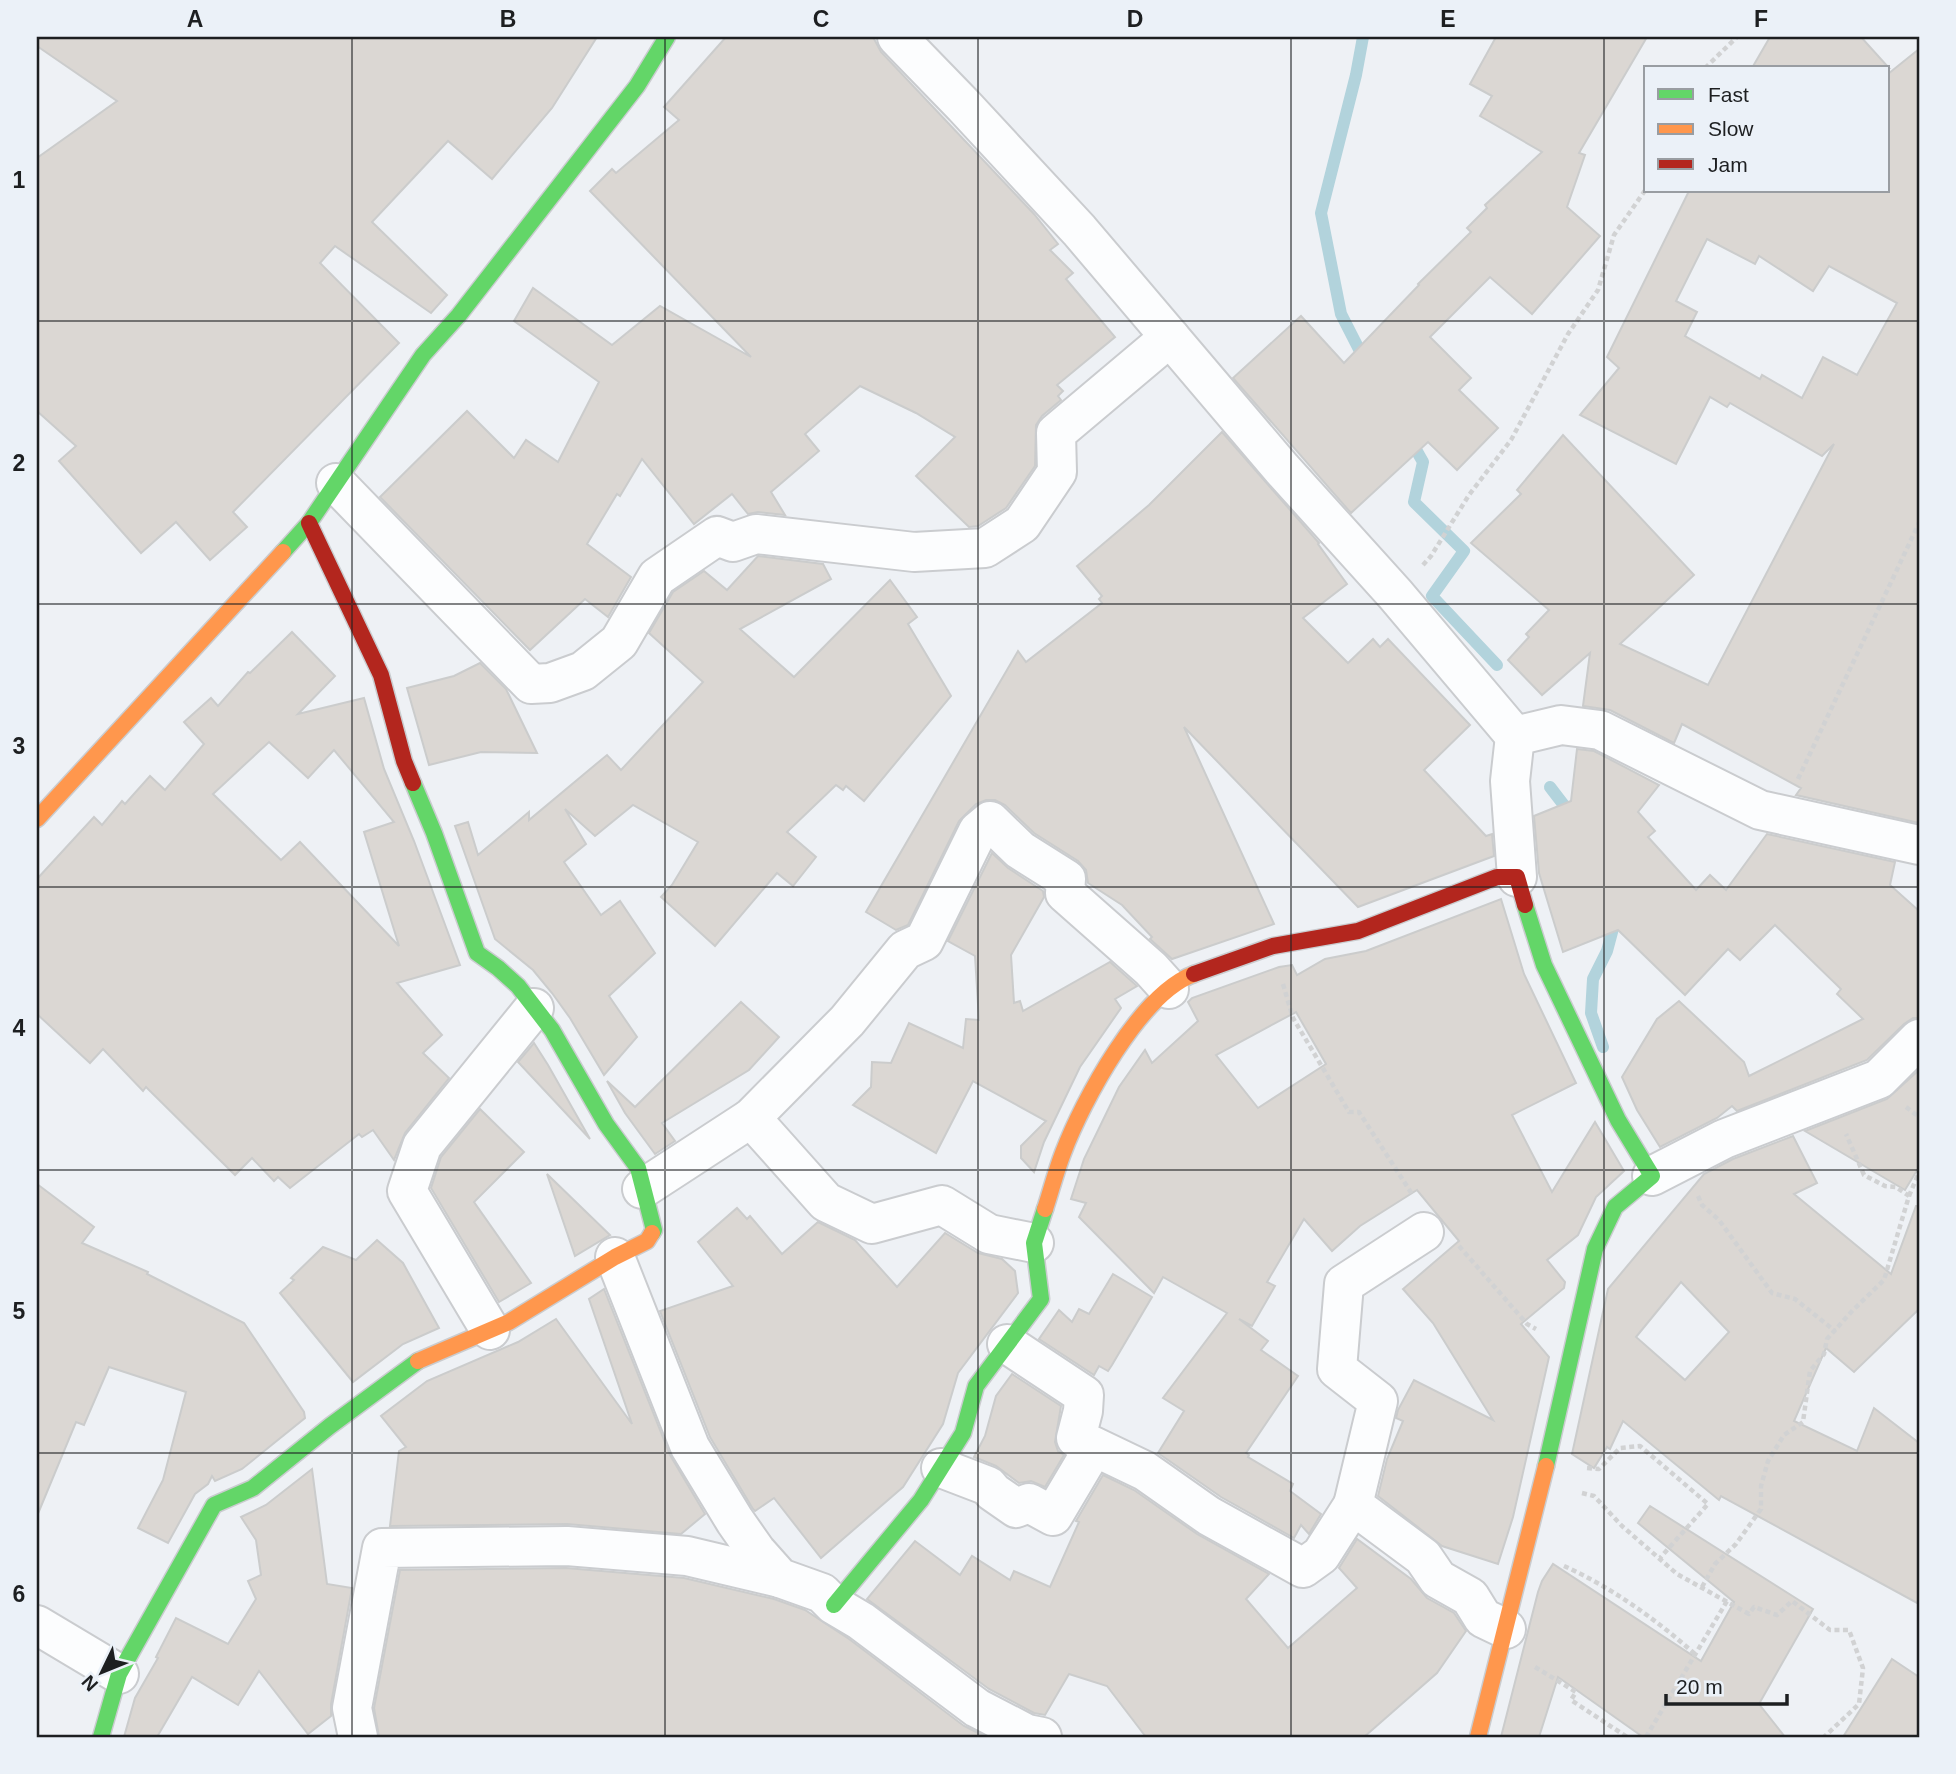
<svg xmlns="http://www.w3.org/2000/svg" width="1956" height="1774" font-family="Helvetica,sans-serif">
  <style>
    .lines { fill: none; stroke-linecap: round; stroke-linejoin: round }
    .stream { stroke: #b2d3dc; stroke-width: 12 }
    .building { fill: #dbd7d3; stroke: #cbcccc; stroke-width: 2; fill-rule: evenodd }
    .street-casing { stroke: #cacccf; stroke-width: 42 }
    .fast-casing { stroke: #cacccf; stroke-width: 19 }
    .slow-casing { stroke: #cacccf; stroke-width: 19 }
    .jam-casing { stroke: #cacccf; stroke-width: 19 }
    .path { stroke: #d1d2d3; stroke-width: 4.5; stroke-dasharray: 5 3.5; stroke-linecap: butt }
    .street { stroke: #fcfdfe; stroke-width: 38 }
    .fast { stroke: #63d668; stroke-width: 16 }
    .slow { stroke: #ff974d; stroke-width: 16 }
    .jam { stroke: #b3261e; stroke-width: 16 }
    .grid { fill: none; stroke: #1d1f21; stroke-width: 2; stroke-opacity: 0.55 }
    .neatline { fill: none; stroke: #1d1f21; stroke-width: 2.5 }
    .grid-label { font-size: 23px; text-anchor: middle; font-weight: bold; fill: #1d1f21 }
  </style>
  <rect width="100%" height="100%" fill="#eef1f5"/>
  <g class="lines">
    <g class="stream">
      <polyline points="1363,37 1356,75 1321,213 1341,314 1366,363"/>
      <polyline points="1410,439 1423,462 1414,502 1464,551 1432,596 1497,665"/>
      <polyline points="1550,787 1573,817"/>
      <polyline points="1603,1047 1591,1013 1593,979 1607,951 1615,921 1614,918"/>
    </g>
  </g>
  <g class="building">
    <polygon points="37,37 597,37 552,108 492,179 448,141 372,222 447,295 431,313 335,246 320,263 399,343 233,512 247,527 210,560 176,522 141,553 59,461 76,446 37,411 37,158 117,101 37,46"/>
    <polygon points="726,37 873,37 881,52 1034,214 1058,244 1050,250 1073,273 1066,279 1115,337 1057,385 1063,391 1058,396 1061,400 1042,416 1036,425 1035,466 1006,508 978,526 969,527 916,476 955,437 916,413 860,386 805,434 819,451 771,492 785,515 758,512 748,514 732,494 694,524 642,459 620,496 617,494 587,544 631,577 608,617 585,599 530,650 380,497 467,411 514,458 526,440 558,462 599,382 514,321 533,288 612,345 660,306 751,357 590,191 612,169 616,173 679,120 664,107"/>
    <polygon points="1496,37 1647,37 1579,153 1585,155 1567,207 1600,236 1532,314 1490,277 1430,337 1471,378 1459,390 1498,428 1457,470 1428,442 1351,513 1233,378 1301,316 1344,363 1419,285 1418,284 1471,232 1467,228 1487,208 1485,205 1542,152 1480,116 1492,96 1470,84"/>
    <polygon points="1770,37 1861,37 1889,68 1752,68"/>
    <path d="M1919,49V823L1796,795L1801,788L1682,724L1674,743L1610,710L1583,706L1590,653L1542,695L1508,660L1529,637L1526,634L1549,610L1471,543L1521,494L1517,490L1563,435L1694,575L1620,644L1708,685L1834,444L1822,456L1730,403L1727,407L1710,397L1676,464L1580,415L1619,368L1607,357L1689,191H1888V74ZM1707,239L1755,264L1759,256L1813,291L1829,266L1897,303L1857,375L1823,357L1802,398L1762,375L1760,379L1685,336L1697,312L1676,301Z"/>
    <polygon points="1222,432 1319,543 1318,544 1347,584 1303,618 1348,663 1373,639 1380,647 1388,639 1470,725 1424,770 1486,836 1492,834 1494,856 1358,907 1184,727 1274,924 1172,959 1150,939 1152,937 1122,905 1088,883 1086,870 1078,861 1034,833 1005,805 995,800 986,800 976,804 959,821 908,925 896,930 866,912 1018,651 1026,662 1102,603 1099,599 1102,596 1077,566 1149,505"/>
    <polygon points="758,556 823,564 831,579 740,629 794,677 890,580 917,617 908,624 951,696 864,801 846,786 843,790 836,785 787,832 816,857 793,886 777,873 715,946 661,897 672,885 698,842 633,805 595,836 565,809 586,844 564,862 601,915 620,901 655,953 609,996 637,1037 604,1075 570,1018 552,993 533,970 495,939 455,826 468,822 478,855 529,812 529,820 607,755 621,770 703,682 649,633 673,592 704,571 727,590"/>
    <path d="M292,632L335,676L298,714L364,698L384,769L414,841L460,965L397,983L442,1035L423,1053L449,1078L405,1133L394,1160L373,1130L362,1137L359,1134L290,1188L278,1177L274,1181L252,1158L235,1175L146,1087L143,1091L103,1049L90,1063L37,1014V879L94,817L102,825L122,801L125,804L150,776L165,790L204,744L184,722L211,698L218,706L248,672L250,673ZM269,742L308,778L334,750L394,822L364,832L399,946L300,842L281,860L213,794Z"/>
    <polygon points="480,663 506,689 537,753 481,752 429,765 407,688 454,676"/>
    <polygon points="1577,749 1594,751 1659,785 1638,812 1655,831 1648,837 1696,890 1710,875 1726,890 1767,834 1895,862 1890,885 1919,911 1919,1018 1913,1018 1904,1024 1867,1060 1737,1111 1732,1106 1717,1118 1660,1147 1637,1110 1622,1077 1657,1019 1679,1001 1744,1062 1749,1076 1863,1019 1837,994 1841,989 1775,925 1740,960 1728,949 1685,995 1618,930 1563,952 1539,873 1534,816 1571,801"/>
    <polygon points="992,853 1008,868 1043,891 1044,897 1011,955 1014,1003 1020,1001 1023,1011 1110,962 1137,986 1115,999 1121,1008 1080,1067 1044,1142 1034,1172 1021,1158 1021,1146 1046,1121 973,1081 936,1153 853,1105 871,1087 872,1062 891,1063 909,1023 963,1048 966,1019 979,1020 975,956 948,941"/>
    <path d="M1501,899L1524,974L1576,1083L1512,1115L1552,1192L1595,1122L1624,1171L1596,1197L1578,1235L1547,1260L1565,1282L1564,1288L1521,1324L1549,1357L1513,1517L1498,1564L1442,1546L1378,1496L1387,1459L1403,1421L1396,1418L1398,1410L1414,1380L1493,1420L1433,1323L1403,1289L1459,1241L1417,1190L1360,1226L1332,1251L1304,1219L1267,1282L1275,1286L1252,1326L1239,1319L1268,1341L1261,1350L1298,1376L1246,1453L1249,1455L1248,1457L1293,1484L1290,1491L1321,1514L1309,1534L1301,1525L1294,1538L1221,1497L1158,1453L1184,1411L1163,1398L1227,1313L1163,1277L1154,1293L1079,1217L1086,1203L1071,1199L1084,1159L1119,1087L1145,1050L1152,1063L1198,1021L1188,1002L1192,998L1279,967L1292,965L1297,975L1325,959L1366,951ZM1296,1012L1326,1064L1258,1108L1216,1055Z"/>
    <polygon points="741,1002 779,1037 749,1070 662,1123 675,1141 655,1154 625,1113 607,1081 635,1107"/>
    <polygon points="534,1043 548,1065 590,1139 518,1062"/>
    <polygon points="1919,1070 1919,1167 1905,1190 1805,1131 1887,1099"/>
    <polygon points="480,1109 524,1152 474,1202 531,1283 499,1302 431,1188 441,1157"/>
    <path d="M1793,1136L1817,1183L1794,1194L1891,1274L1916,1206H1919V1309L1854,1372L1826,1348L1794,1421L1857,1451L1874,1408L1919,1443V1604L1721,1496L1719,1500L1623,1421L1610,1449L1607,1447L1594,1468L1572,1454L1608,1289L1704,1174L1733,1159ZM1681,1282L1729,1332L1685,1380L1636,1337Z"/>
    <polygon points="547,1174 610,1235 575,1256"/>
    <polygon points="37,1184 94,1227 82,1243 148,1272 147,1274 244,1323 304,1412 305,1418 242,1469 215,1481 212,1476 208,1484 195,1494 168,1543 138,1528 163,1480 186,1392 109,1367 84,1425 76,1422 37,1516"/>
    <polygon points="737,1208 747,1219 750,1216 782,1254 818,1222 855,1240 897,1287 945,1233 978,1253 1002,1259 1015,1271 1018,1293 958,1373 943,1424 903,1487 821,1558 774,1498 755,1511 753,1509 710,1437 660,1311 733,1286 698,1242"/>
    <polygon points="377,1240 403,1263 439,1328 403,1344 353,1382 280,1293 294,1280 291,1278 323,1247 356,1260"/>
    <polygon points="1113,1274 1152,1297 1112,1365 1108,1371 1099,1366 1094,1375 1039,1339 1059,1310 1072,1322 1079,1309 1089,1314"/>
    <polygon points="604,1289 670,1455 705,1514 681,1534 567,1524 390,1526 399,1451 406,1447 381,1416 427,1381 518,1342 556,1319 632,1424 589,1299"/>
    <polygon points="1012,1374 1061,1406 1055,1442 1058,1451 1064,1455 1045,1487 1031,1481 1019,1483 996,1466 974,1457 985,1436 996,1396"/>
    <polygon points="312,1469 327,1584 352,1588 331,1704 331,1716 308,1734 259,1671 238,1705 192,1677 157,1737 124,1737 135,1698 158,1658 156,1657 176,1618 228,1644 256,1599 248,1581 261,1575 256,1540 241,1517 266,1505"/>
    <polygon points="1103,1475 1134,1490 1197,1534 1269,1574 1246,1599 1288,1648 1357,1588 1339,1568 1357,1539 1411,1579 1427,1598 1454,1613 1466,1631 1437,1673 1364,1737 1146,1737 1107,1686 1069,1674 1045,1715 1034,1713 989,1689 867,1599 915,1541 960,1575 972,1556 1010,1580 1014,1571 1050,1587 1079,1522 1076,1521"/>
    <polygon points="1650,1506 1813,1609 1759,1704 1785,1737 1643,1737 1558,1677 1539,1737 1501,1737 1538,1592 1542,1581 1553,1564 1701,1661 1734,1602 1638,1523"/>
    <polygon points="566,1568 684,1578 774,1599 805,1610 849,1639 964,1726 986,1737 379,1737 374,1708 400,1570"/>
    <polygon points="1892,1659 1919,1677 1919,1737 1843,1737"/>
  </g>
  <g class="lines">
    <defs>
      <g id="street">
        <polyline points="897,37 964,106 1079,230 1282,469 1395,594 1515,736"/>
        <polyline points="336,483 531,684 550,683 583,671 619,642 657,577 717,536 733,542 756,534 914,552 985,548 1022,524 1057,472 1056,433 1170,337"/>
        <polyline points="1517,877 1510,781 1515,736 1561,725 1600,730 1760,810 1919,845"/>
        <polyline points="751,1118 826,1202 872,1224 942,1205 989,1234 1034,1243"/>
        <polyline points="1652,1176 1724,1139 1879,1079 1919,1039"/>
        <polyline points="642,1189 751,1118 847,1021 905,950 924,941 978,831 990,821 1020,850 1066,879 1065,893 1151,969 1169,989"/>
        <polyline points="1424,1232 1344,1284 1337,1369 1378,1401 1353,1505 1423,1557 1438,1579 1470,1597 1483,1618 1506,1629"/>
        <polyline points="615,1257 690,1447 735,1521 756,1551 780,1578 822,1593 834,1605 861,1621 977,1708 1027,1734 1042,1737"/>
        <polyline points="490,1330 407,1191 422,1146 534,1008"/>
        <polyline points="1007,1344 1084,1395 1083,1411 1076,1438 1145,1471 1209,1516 1303,1568 1321,1555 1353,1505"/>
        <polyline points="941,1468 988,1486 993,1492 1016,1508 1029,1503 1053,1516 1094,1447"/>
        <polyline points="37,1625 119,1674"/>
        <polyline points="358,1737 352,1708 382,1548 567,1546 687,1556 780,1578"/>
      </g>
      <g id="fast">
        <polyline points="283,552 309,523 423,355 459,315 637,86 667,37"/>
        <polyline points="413,783 434,833 477,953 498,968 518,986 552,1030 606,1124 638,1168 654,1230 652,1233"/>
        <polyline points="1525,905 1544,965 1618,1120 1652,1176 1615,1207 1595,1249 1546,1466"/>
        <polyline points="834,1605 921,1500 963,1433 976,1386 1041,1299 1034,1243 1045,1209"/>
        <polyline points="101,1737 119,1674 214,1505 253,1488 330,1426 418,1361"/>
      </g>
      <g id="slow">
        <polyline points="37,819 283,552"/>
        <path d="M1045,1209C1051,1191 1056,1171 1063,1153C1083,1100 1140,994 1194,974"/>
        <polyline points="418,1361 509,1322 615,1257 647,1241 652,1233"/>
        <polyline points="1478,1737 1546,1466"/>
      </g>
      <g id="jam">
        <polyline points="309,523 381,675 404,761 413,783"/>
        <polyline points="1194,974 1273,946 1358,931 1497,877 1517,877 1525,905"/>
      </g>
    </defs>
    <use href="#street" class="street-casing"/>
    <use href="#fast" class="fast-casing"/>
    <use href="#slow" class="slow-casing"/>
    <use href="#jam" class="jam-casing"/>
    <g class="path">
      <polyline points="1705,68 1737,37"/>
      <polyline points="1423,565 1431,556 1469,495 1511,440 1568,334 1598,290 1614,235 1646,189"/>
      <polyline points="1798,779 1919,523"/>
      <polyline points="1283,984 1293,1018 1349,1112 1359,1112 1412,1194"/>
      <polyline points="1906,1107 1919,1117"/>
      <polyline points="1698,1196 1702,1205 1719,1220 1772,1293 1795,1299 1835,1331"/>
      <polyline points="1909,1196 1919,1172"/>
      <polyline points="1459,1246 1527,1324 1536,1329"/>
      <polyline points="1587,1468 1599,1469 1620,1448 1640,1446 1708,1504 1660,1558"/>
      <polyline points="1582,1493 1594,1496 1622,1526 1677,1574 1749,1614 1754,1607 1777,1615 1792,1601 1830,1630 1849,1630 1863,1668 1859,1704 1824,1737"/>
      <path d="M1564,1566C1611,1587 1657,1620 1696,1655"/>
      <polyline points="1702,1587 1715,1564 1736,1544 1761,1509 1761,1486 1768,1461 1784,1435 1803,1422 1810,1371 1824,1354 1827,1339 1853,1310 1884,1280 1909,1196 1896,1187 1885,1186 1864,1175 1846,1134"/>
      <polyline points="1535,1667 1576,1692 1571,1700 1627,1737"/>
      <polyline points="1646,1737 1727,1601"/>
    </g>
    <use href="#street" class="street"/>
    <use href="#fast" class="fast"/>
    <use href="#slow" class="slow"/>
    <use href="#jam" class="jam"/>
  </g>
  <path class="grid" d="M352,37V1737M665,37V1737M978,37V1737M1291,37V1737M1604,37V1737M37,321H1919M37,604H1919M37,887H1919M37,1170H1919M37,1453H1919"/>
  <rect width="1956" height="1774" fill="none" stroke="#ebf1f8" stroke-width="77"/>
  <rect x="1644" y="66" width="245" height="126" fill="#ebf1f8" stroke="#999da2" stroke-width="2"/>
  <rect x="1658" y="89" width="35" height="10" fill="#63d668" stroke="#999da2" stroke-width="2"/>
  <text x="1708" y="102" font-size="21" fill="#1d1f21">Fast</text>
  <rect x="1658" y="124" width="35" height="10" fill="#ff974d" stroke="#999da2" stroke-width="2"/>
  <text x="1708" y="136" font-size="21" fill="#1d1f21">Slow</text>
  <rect x="1658" y="159" width="35" height="10" fill="#b3261e" stroke="#999da2" stroke-width="2"/>
  <text x="1708" y="172" font-size="21" fill="#1d1f21">Jam</text>
  <g transform="translate(102 1672) rotate(227)" stroke="#ebf1f8" stroke-width="5" paint-order="stroke">
  <path d="M0-5L12 26L0 18L-12 26Z" fill="#1d1f21"/>
  <text y="-10" font-size="19" font-weight="bold" text-anchor="middle" fill="#1d1f21">N</text>
  </g>
  <path d="M1666 1694v10h121v-10" fill="none" stroke="#1d1f21" stroke-width="3.5"/>
  <text x="1676" y="1694" font-size="21" fill="#1d1f21" stroke="#ebf1f8" stroke-width="5" paint-order="stroke">20 m</text>
  <rect x="38" y="38" width="1880" height="1698" class="neatline"/>
  <g class="grid-label">
    <text x="195" y="27">A</text>
    <text x="508" y="27">B</text>
    <text x="821" y="27">C</text>
    <text x="1135" y="27">D</text>
    <text x="1448" y="27">E</text>
    <text x="1761" y="27">F</text>
    <text x="19" y="188">1</text>
    <text x="19" y="471">2</text>
    <text x="19" y="754">3</text>
    <text x="19" y="1036">4</text>
    <text x="19" y="1319">5</text>
    <text x="19" y="1602">6</text>
  </g>
</svg>
